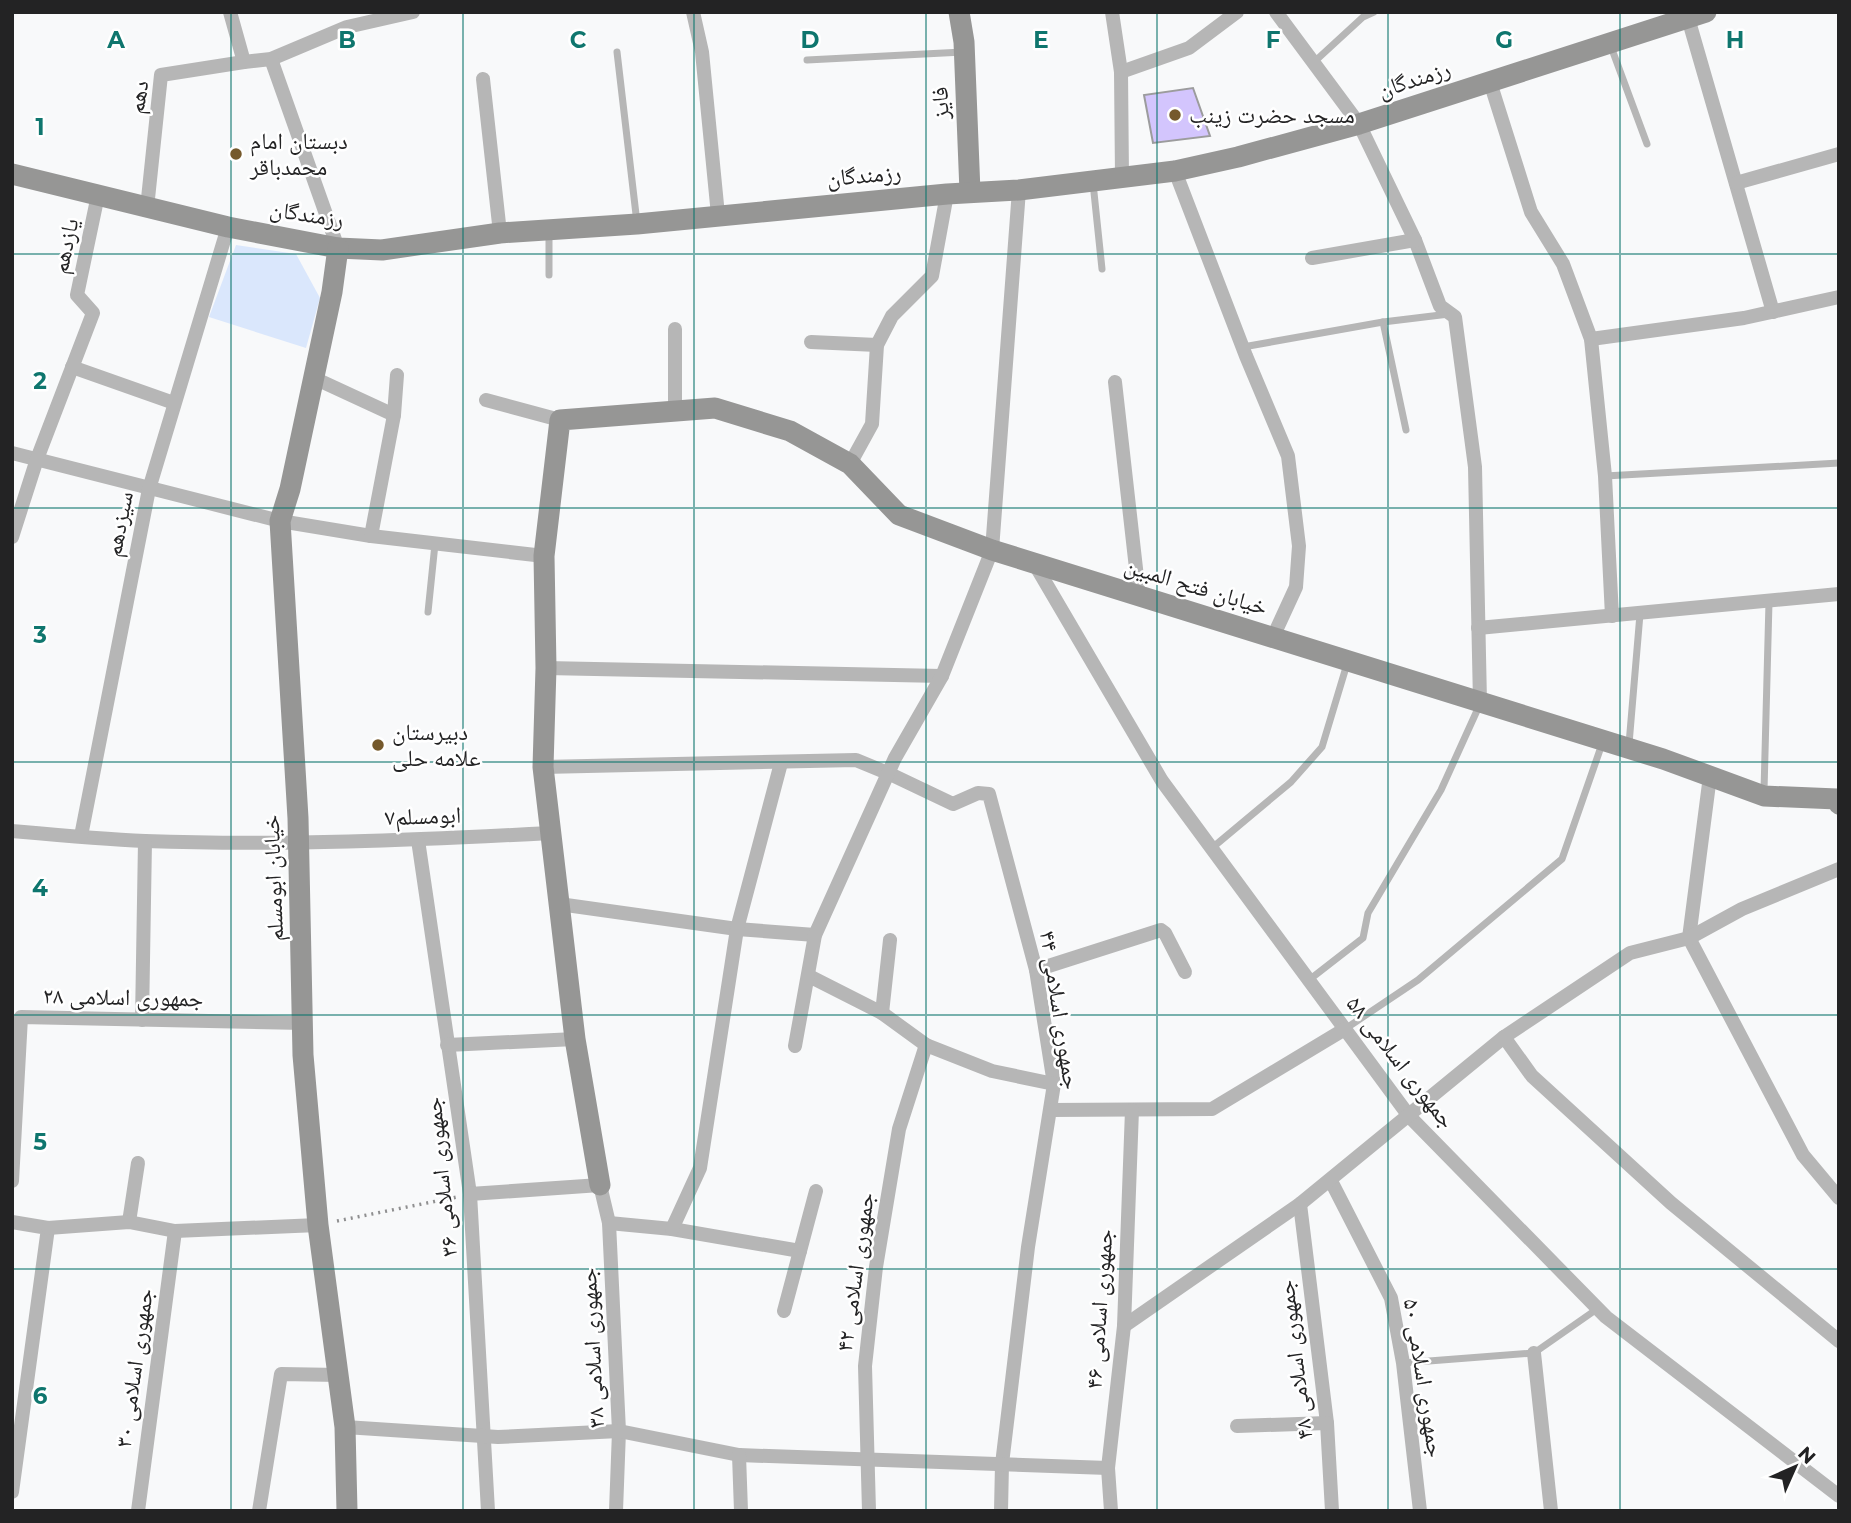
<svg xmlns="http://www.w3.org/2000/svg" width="1851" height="1523" font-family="Montserrat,'Noto Naskh Arabic',sans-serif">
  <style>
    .green { fill: #dae7fc }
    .building { fill: #d3c5fd; stroke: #9c9c9d; stroke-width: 2 }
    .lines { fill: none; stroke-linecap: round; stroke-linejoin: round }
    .path { stroke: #8f8f90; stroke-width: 3.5; stroke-dasharray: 2 5; stroke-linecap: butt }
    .lane { stroke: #b6b6b6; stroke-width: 7 }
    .street { stroke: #b6b6b6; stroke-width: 14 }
    .secondary { stroke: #969695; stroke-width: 21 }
    .grid { fill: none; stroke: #0f766e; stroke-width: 2; stroke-opacity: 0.55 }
    .poi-dot { fill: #75592c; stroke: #fff; stroke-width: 2.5 }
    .labels { text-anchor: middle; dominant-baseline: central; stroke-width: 5; stroke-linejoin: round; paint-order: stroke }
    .street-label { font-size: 23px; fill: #232324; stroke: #fff }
    .poi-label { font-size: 23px; fill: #232324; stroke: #fff; text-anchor: start }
    .grid-label { font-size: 23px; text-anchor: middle; font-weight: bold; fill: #0f766e; stroke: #fff; stroke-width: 5; stroke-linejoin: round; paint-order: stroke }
  </style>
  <rect width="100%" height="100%" fill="#f8f9fa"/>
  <polygon class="green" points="236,245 296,254 320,298 306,348 209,317"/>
  <polygon class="building" points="1193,88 1210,136 1153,143 1144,95"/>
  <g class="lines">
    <polyline class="path" points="337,1221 457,1197"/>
    <g class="lane">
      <polyline points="1610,44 1647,144"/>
      <polyline points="617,52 637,223"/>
      <polyline points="807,60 963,52"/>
      <polyline points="1313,63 1363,17 1374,12"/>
      <polyline points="1093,183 1102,269"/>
      <polyline points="549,275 549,234"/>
      <polyline points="1383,322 1406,430"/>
      <polyline points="1243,347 1383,322 1449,314"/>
      <polyline points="1605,476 1839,463"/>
      <polyline points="428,612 435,544"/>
      <polyline points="1629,744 1640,614"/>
      <polyline points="1764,791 1769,602"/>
      <polyline points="1212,848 1291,782 1322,747 1347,664"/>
      <polyline points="1309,980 1363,938 1368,913 1441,790 1480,704"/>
      <polyline points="1345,1029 1418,980 1562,859 1602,744"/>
      <polyline points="1403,1363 1534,1353 1597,1309"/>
    </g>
    <g class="street">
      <polyline points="230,12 244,62 271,59 347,27 413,12"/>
      <polyline points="693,12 702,52 718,215"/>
      <polyline points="1112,12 1121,72 1122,177"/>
      <polyline points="1276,12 1359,124 1415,240 1440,306 1455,317 1475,467 1480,702"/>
      <polyline points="1688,18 1773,312"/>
      <polyline points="271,59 338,248"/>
      <polyline points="1121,72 1189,48 1237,12"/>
      <polyline points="483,79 500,233"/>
      <polyline points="1490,82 1531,212 1563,264 1591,339 1605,476 1612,616"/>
      <polyline points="1175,171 1246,356 1288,456 1299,546 1296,587 1273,637"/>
      <polyline points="1736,183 1839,154"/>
      <polyline points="147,208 161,75 244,62"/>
      <polyline points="1312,258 1415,240"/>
      <polyline points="1591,339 1744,318 1839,297"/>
      <polyline points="811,342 877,345"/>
      <polyline points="72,367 174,403"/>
      <polyline points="314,378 394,415"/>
      <polyline points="1115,382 1139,595"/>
      <polyline points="486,400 560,420"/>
      <polyline points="675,411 675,329"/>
      <polyline points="12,453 280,521 371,536 544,556"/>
      <polyline points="850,464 872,424 877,345 892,316 932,276 947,194"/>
      <polyline points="371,536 394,415 397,375"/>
      <polyline points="12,537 37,459 93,313 77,295 98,195"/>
      <polyline points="1034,563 1162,781 1409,1116 1606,1317 1839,1496"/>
      <polyline points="1478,628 1839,594"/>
      <polyline points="546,668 942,676"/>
      <polyline points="543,767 856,760 890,774 953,804 978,793 989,794 1036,970 1054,1084 1028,1247 1002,1464 1001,1511"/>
      <polyline points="1710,776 1689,938 1803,1155 1839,1198"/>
      <path d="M12,831C57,835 101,839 145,841C281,846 416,840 551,833"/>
      <polyline points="81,836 149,489 228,227"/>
      <polyline points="418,840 470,1194 488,1511"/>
      <polyline points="559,904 737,929 815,935"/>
      <polyline points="1036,970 1161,930 1165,933 1185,972"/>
      <polyline points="809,976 882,1013 926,1045 992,1071 1054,1084"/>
      <polyline points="882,1013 890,940"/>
      <polyline points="142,1020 145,841"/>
      <polyline points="1504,1037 1532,1076 1671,1203 1839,1341"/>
      <polyline points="447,1045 575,1039"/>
      <polyline points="795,1046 815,935 895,758 942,676 992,550 1019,190"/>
      <polyline points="1051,1110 1212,1109 1345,1029"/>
      <polyline points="12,1181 21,1017 304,1023"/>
      <polyline points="1331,1181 1391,1298 1403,1363 1420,1511"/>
      <polyline points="470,1194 600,1185 609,1223 619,1431 616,1511"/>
      <polyline points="1300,1204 1327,1423 1332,1511"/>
      <polyline points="12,1222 48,1228 12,1492"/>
      <polyline points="129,1222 138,1163"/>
      <polyline points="609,1223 672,1229 800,1251"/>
      <polyline points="48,1228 129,1222 175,1231 318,1225"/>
      <polyline points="672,1229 700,1168 737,929 781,763"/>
      <polyline points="784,1311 816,1191"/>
      <polyline points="1124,1326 1300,1204 1504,1037 1630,953 1689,938 1742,909 1839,869"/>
      <polyline points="1534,1353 1551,1511"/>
      <polyline points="1237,1426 1327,1423"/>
      <polyline points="345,1427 498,1437 619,1431 739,1455 1108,1468"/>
      <polyline points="739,1455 741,1511"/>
      <polyline points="138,1511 175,1231"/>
      <polyline points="259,1511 281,1374 339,1375"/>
      <polyline points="869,1511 865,1366 876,1267 899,1129 926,1045"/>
      <polyline points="1111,1511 1108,1468 1124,1326 1132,1110"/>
    </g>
    <g class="secondary">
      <polyline points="959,12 964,42 970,192"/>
      <polyline points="12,174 228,227 338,248 382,250 500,233 637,224 947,194 1019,190 1175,171 1238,157 1359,124 1706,12"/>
      <polyline points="338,248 332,292 290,489 280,521 298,818 303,1055 318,1225 345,1427 347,1511"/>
      <polyline points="600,1185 575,1039 543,767 546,668 544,556 560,420 715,408 790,431 850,464 899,515 992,550 1663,759 1764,796 1837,799 1839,804"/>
    </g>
  </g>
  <path class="grid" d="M231,12V1511M463,12V1511M694,12V1511M926,12V1511M1157,12V1511M1388,12V1511M1620,12V1511M12,254H1839M12,508H1839M12,762H1839M12,1015H1839M12,1269H1839"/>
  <g class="poi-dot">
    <circle cx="1175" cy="115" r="7"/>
    <circle cx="236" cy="154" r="7"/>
    <circle cx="378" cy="745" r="7"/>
  </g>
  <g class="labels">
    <g class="street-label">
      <text transform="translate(1414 79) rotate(-18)">رزمندگان</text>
      <text transform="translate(138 97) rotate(-81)">دهم</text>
      <text transform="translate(940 103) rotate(-93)">فایز</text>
      <text transform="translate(864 175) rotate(-5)">رزمندگان</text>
      <text transform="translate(307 214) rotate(9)">رزمندگان</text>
      <text transform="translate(65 246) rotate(-78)">یازدهم</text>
      <text transform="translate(119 524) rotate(-79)">سیزدهم</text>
      <text transform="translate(1196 586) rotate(17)">خیابان فتح المبین</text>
      <text transform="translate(423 816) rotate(-2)">ابومسلم۷</text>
      <text transform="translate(273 878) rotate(-92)">خیابان ابومسلم</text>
      <text transform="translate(123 997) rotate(1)">جمهوری اسلامی ۲۸</text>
      <text transform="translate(1060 1010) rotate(81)">جمهوری اسلامی ۴۴</text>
      <text transform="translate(1401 1062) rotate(52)">جمهوری اسلامی ۵۸</text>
      <text transform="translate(441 1177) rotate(-96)">جمهوری اسلامی ۳۶</text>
      <text transform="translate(855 1272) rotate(-82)">جمهوری اسلامی ۴۲</text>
      <text transform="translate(1099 1309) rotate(-86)">جمهوری اسلامی ۴۶</text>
      <text transform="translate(592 1348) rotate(-93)">جمهوری اسلامی ۳۸</text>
      <text transform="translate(1295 1360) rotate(-97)">جمهوری اسلامی ۴۸</text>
      <text transform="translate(134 1368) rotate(-82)">جمهوری اسلامی ۳۰</text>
      <text transform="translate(1424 1378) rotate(81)">جمهوری اسلامی ۵۰</text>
    </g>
    <g class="poi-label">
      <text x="1189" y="115">مسجد حضرت زینب</text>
      <text x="250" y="141">دبستان امام<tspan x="250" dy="26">محمدباقر</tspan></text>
      <text x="392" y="732">دبیرستان<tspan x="392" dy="26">علامه حلی</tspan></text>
    </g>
  </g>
  <g class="grid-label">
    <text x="116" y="48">A</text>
    <text x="347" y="48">B</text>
    <text x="578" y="48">C</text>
    <text x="810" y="48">D</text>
    <text x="1041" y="48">E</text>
    <text x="1273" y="48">F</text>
    <text x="1504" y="48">G</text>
    <text x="1735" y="48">H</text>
    <text x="40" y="135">1</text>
    <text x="40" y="389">2</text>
    <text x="40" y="643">3</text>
    <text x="40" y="896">4</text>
    <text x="40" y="1150">5</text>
    <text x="40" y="1404">6</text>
  </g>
  <rect width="1851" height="1523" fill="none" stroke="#232324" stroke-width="28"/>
  <g transform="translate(1795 1467) rotate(45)" stroke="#ffffff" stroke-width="5" paint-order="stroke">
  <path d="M0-5L12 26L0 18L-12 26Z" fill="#232324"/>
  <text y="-10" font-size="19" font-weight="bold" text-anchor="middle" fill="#232324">N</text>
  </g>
</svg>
